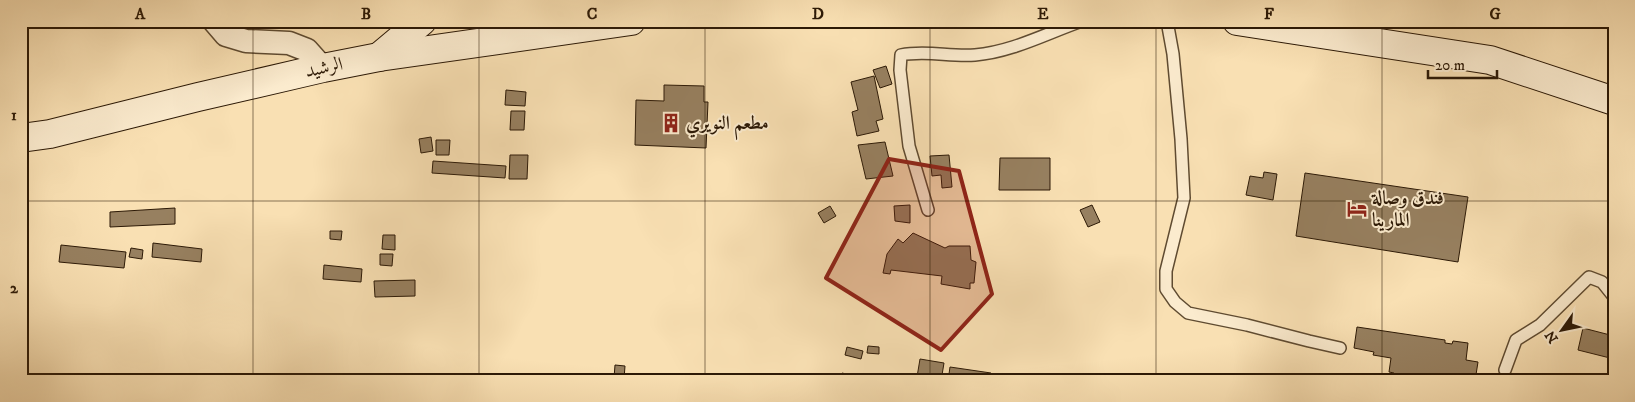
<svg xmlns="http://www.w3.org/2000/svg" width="1635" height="402" font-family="'IM FELL DW Pica',Amiri,serif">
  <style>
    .building { fill: #978060; stroke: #2c1906 }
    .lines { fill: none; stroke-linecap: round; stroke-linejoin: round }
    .lane-casing { stroke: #5f4b31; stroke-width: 14 }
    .street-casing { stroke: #5f4b31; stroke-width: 25 }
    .secondary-casing { stroke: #2c1906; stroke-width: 30 }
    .lane { stroke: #fbebce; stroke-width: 11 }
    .street { stroke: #fbebce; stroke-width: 22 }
    .secondary { stroke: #fbebce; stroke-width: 28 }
    .marked { fill: #8f2418; fill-opacity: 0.2; stroke: #8f2418; stroke-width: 4; stroke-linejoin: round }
    .grid { fill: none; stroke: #2c1906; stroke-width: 1; stroke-opacity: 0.55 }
    .labels { text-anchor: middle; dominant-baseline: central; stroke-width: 4; stroke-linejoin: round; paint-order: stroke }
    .street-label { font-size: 19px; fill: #2c1906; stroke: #fbebce }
    .poi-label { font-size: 19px; font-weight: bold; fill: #2c1906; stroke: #fbebce; text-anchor: start }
    .neatline { fill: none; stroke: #2c1906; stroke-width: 2 }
    .grid-label { font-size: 16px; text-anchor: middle; font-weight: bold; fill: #2c1906 }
  </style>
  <rect width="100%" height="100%" fill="#f9e0b3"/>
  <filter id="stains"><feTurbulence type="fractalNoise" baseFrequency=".004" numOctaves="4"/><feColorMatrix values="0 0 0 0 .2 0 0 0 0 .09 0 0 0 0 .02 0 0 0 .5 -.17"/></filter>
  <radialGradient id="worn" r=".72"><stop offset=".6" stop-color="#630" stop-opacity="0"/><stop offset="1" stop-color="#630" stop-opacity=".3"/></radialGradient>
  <g class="building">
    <polygon points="886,66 892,84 880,88 873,70"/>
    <polygon points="874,76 883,119 876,121 879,131 857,136 852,112 858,110 851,82"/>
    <polygon points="664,85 704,86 704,102 708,102 706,148 635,145 636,100 664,101"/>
    <polygon points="506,90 526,92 525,106 505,105"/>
    <polygon points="511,111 525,111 524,130 510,130"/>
    <polygon points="431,137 433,151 421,153 419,139"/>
    <polygon points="436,140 450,140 449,155 436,155"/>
    <polygon points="885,142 893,176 866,179 858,145"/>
    <polygon points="510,155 528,155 527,179 509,179"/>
    <polygon points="949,155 952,187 942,188 941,175 932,176 930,156"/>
    <polygon points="1000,158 1050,158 1050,190 999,190"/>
    <polygon points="433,161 506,166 505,178 432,173"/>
    <polygon points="1264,172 1277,174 1273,200 1246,195 1250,176 1263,178"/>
    <polygon points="1305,173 1468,197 1458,262 1296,236"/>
    <polygon points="910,205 910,223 895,221 894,206"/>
    <polygon points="1092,205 1100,222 1088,227 1080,210"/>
    <polygon points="830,206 836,216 824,223 818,213"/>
    <polygon points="175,208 175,224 110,227 110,212"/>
    <polygon points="330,231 342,231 341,240 330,239"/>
    <polygon points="913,233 945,248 949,246 970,246 971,260 976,262 974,283 970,283 970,289 941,284 942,276 891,270 890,274 883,273 887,254 898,239 903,243"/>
    <polygon points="383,235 395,235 395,250 382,249"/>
    <polygon points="153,243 202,249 201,262 152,257"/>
    <polygon points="61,245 126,252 124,268 59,262"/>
    <polygon points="131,248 143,250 142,259 129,257"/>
    <polygon points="380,254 393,254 392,266 380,265"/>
    <polygon points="324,265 362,269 361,282 323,279"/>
    <polygon points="415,280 415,296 375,297 374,281"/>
    <polygon points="1357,327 1445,340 1445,343 1452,344 1453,341 1468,343 1466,360 1478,362 1475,381 1392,381 1394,373 1389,372 1391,358 1373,355 1374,352 1354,348"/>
    <polygon points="1583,328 1614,336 1614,359 1578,350"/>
    <polygon points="868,346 879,347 879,354 867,353"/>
    <polygon points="847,347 863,351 861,359 845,355"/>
    <polygon points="920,359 944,363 941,381 917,377"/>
    <polygon points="615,365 625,366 624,379 614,378"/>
    <polygon points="950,367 991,373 990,381 948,381"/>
    <polygon points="842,373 876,381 840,381"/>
  </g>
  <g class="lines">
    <defs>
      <g id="lane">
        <polyline points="1167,21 1173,54 1181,139 1184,198 1166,271 1166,289 1175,302 1188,313 1247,325 1309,341 1340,348"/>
        <path d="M928,210L909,146L900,70L901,55C926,50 950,57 975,55C1012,52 1047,33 1082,21"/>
        <polyline points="1505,370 1516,340 1540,325 1589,277 1602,282 1614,297"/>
      </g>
      <polyline id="street" points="214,21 226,35 246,41 289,43 307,50 323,68"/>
      <g id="secondary">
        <polyline points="1237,21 1490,60 1614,101"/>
        <polyline points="379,57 422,21"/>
        <polyline points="21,138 50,134 198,97 323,68 379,57 631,21"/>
      </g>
    </defs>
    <use href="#lane" class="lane-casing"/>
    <use href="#street" class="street-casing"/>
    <use href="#secondary" class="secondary-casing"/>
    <use href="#lane" class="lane"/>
    <use href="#street" class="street"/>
    <use href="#secondary" class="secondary"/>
  </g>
  <path class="marked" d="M889,159L959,171L992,294L941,350L826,278Z"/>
  <path class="grid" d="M253,21V381M479,21V381M705,21V381M930,21V381M1156,21V381M1382,21V381M21,201H1614"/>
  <defs>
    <symbol id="building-bare" viewBox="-9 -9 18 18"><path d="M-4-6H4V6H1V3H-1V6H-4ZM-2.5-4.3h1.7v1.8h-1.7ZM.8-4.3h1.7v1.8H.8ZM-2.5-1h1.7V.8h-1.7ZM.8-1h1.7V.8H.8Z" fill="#8f2418" stroke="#fbebce" stroke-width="2.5" paint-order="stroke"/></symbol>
    <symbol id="hotel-bare" viewBox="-9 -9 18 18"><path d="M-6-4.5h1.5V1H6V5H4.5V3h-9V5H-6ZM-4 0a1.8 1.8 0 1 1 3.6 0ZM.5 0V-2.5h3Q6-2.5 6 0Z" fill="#8f2418" stroke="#fbebce" stroke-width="2.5" paint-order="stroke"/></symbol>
  </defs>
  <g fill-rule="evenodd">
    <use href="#building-bare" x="657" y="109" width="28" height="28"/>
    <use href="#hotel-bare" x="1343" y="195" width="28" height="28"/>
  </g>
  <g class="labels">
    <g class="street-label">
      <text transform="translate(324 68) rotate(-12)">الرشيد</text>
    </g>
    <g class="poi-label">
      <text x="686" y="123">مطعم النويري</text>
      <text x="1372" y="198">فندق وصالة<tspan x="1372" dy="22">المارينا</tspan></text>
    </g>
  </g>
  <rect width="1635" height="402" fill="none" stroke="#f9e0b3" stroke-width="55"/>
  <g transform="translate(1562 330) rotate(237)" stroke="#fbebce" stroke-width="4" paint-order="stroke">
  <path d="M0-4L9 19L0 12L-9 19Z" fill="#2c1906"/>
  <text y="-8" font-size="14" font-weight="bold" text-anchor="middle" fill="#2c1906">N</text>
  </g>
  <path d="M1428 70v8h69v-8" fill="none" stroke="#2c1906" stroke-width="2.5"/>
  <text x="1435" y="70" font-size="15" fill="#2c1906" stroke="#fbebce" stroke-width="4" paint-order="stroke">20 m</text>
  <rect x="28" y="28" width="1580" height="346" class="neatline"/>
  <g class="grid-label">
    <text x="140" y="19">A</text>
    <text x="366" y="19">B</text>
    <text x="592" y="19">C</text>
    <text x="818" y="19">D</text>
    <text x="1043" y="19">E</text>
    <text x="1269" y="19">F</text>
    <text x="1495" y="19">G</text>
    <text x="14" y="120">1</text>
    <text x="14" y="293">2</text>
  </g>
  <rect width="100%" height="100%" filter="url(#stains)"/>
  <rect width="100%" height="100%" fill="url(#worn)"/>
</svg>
